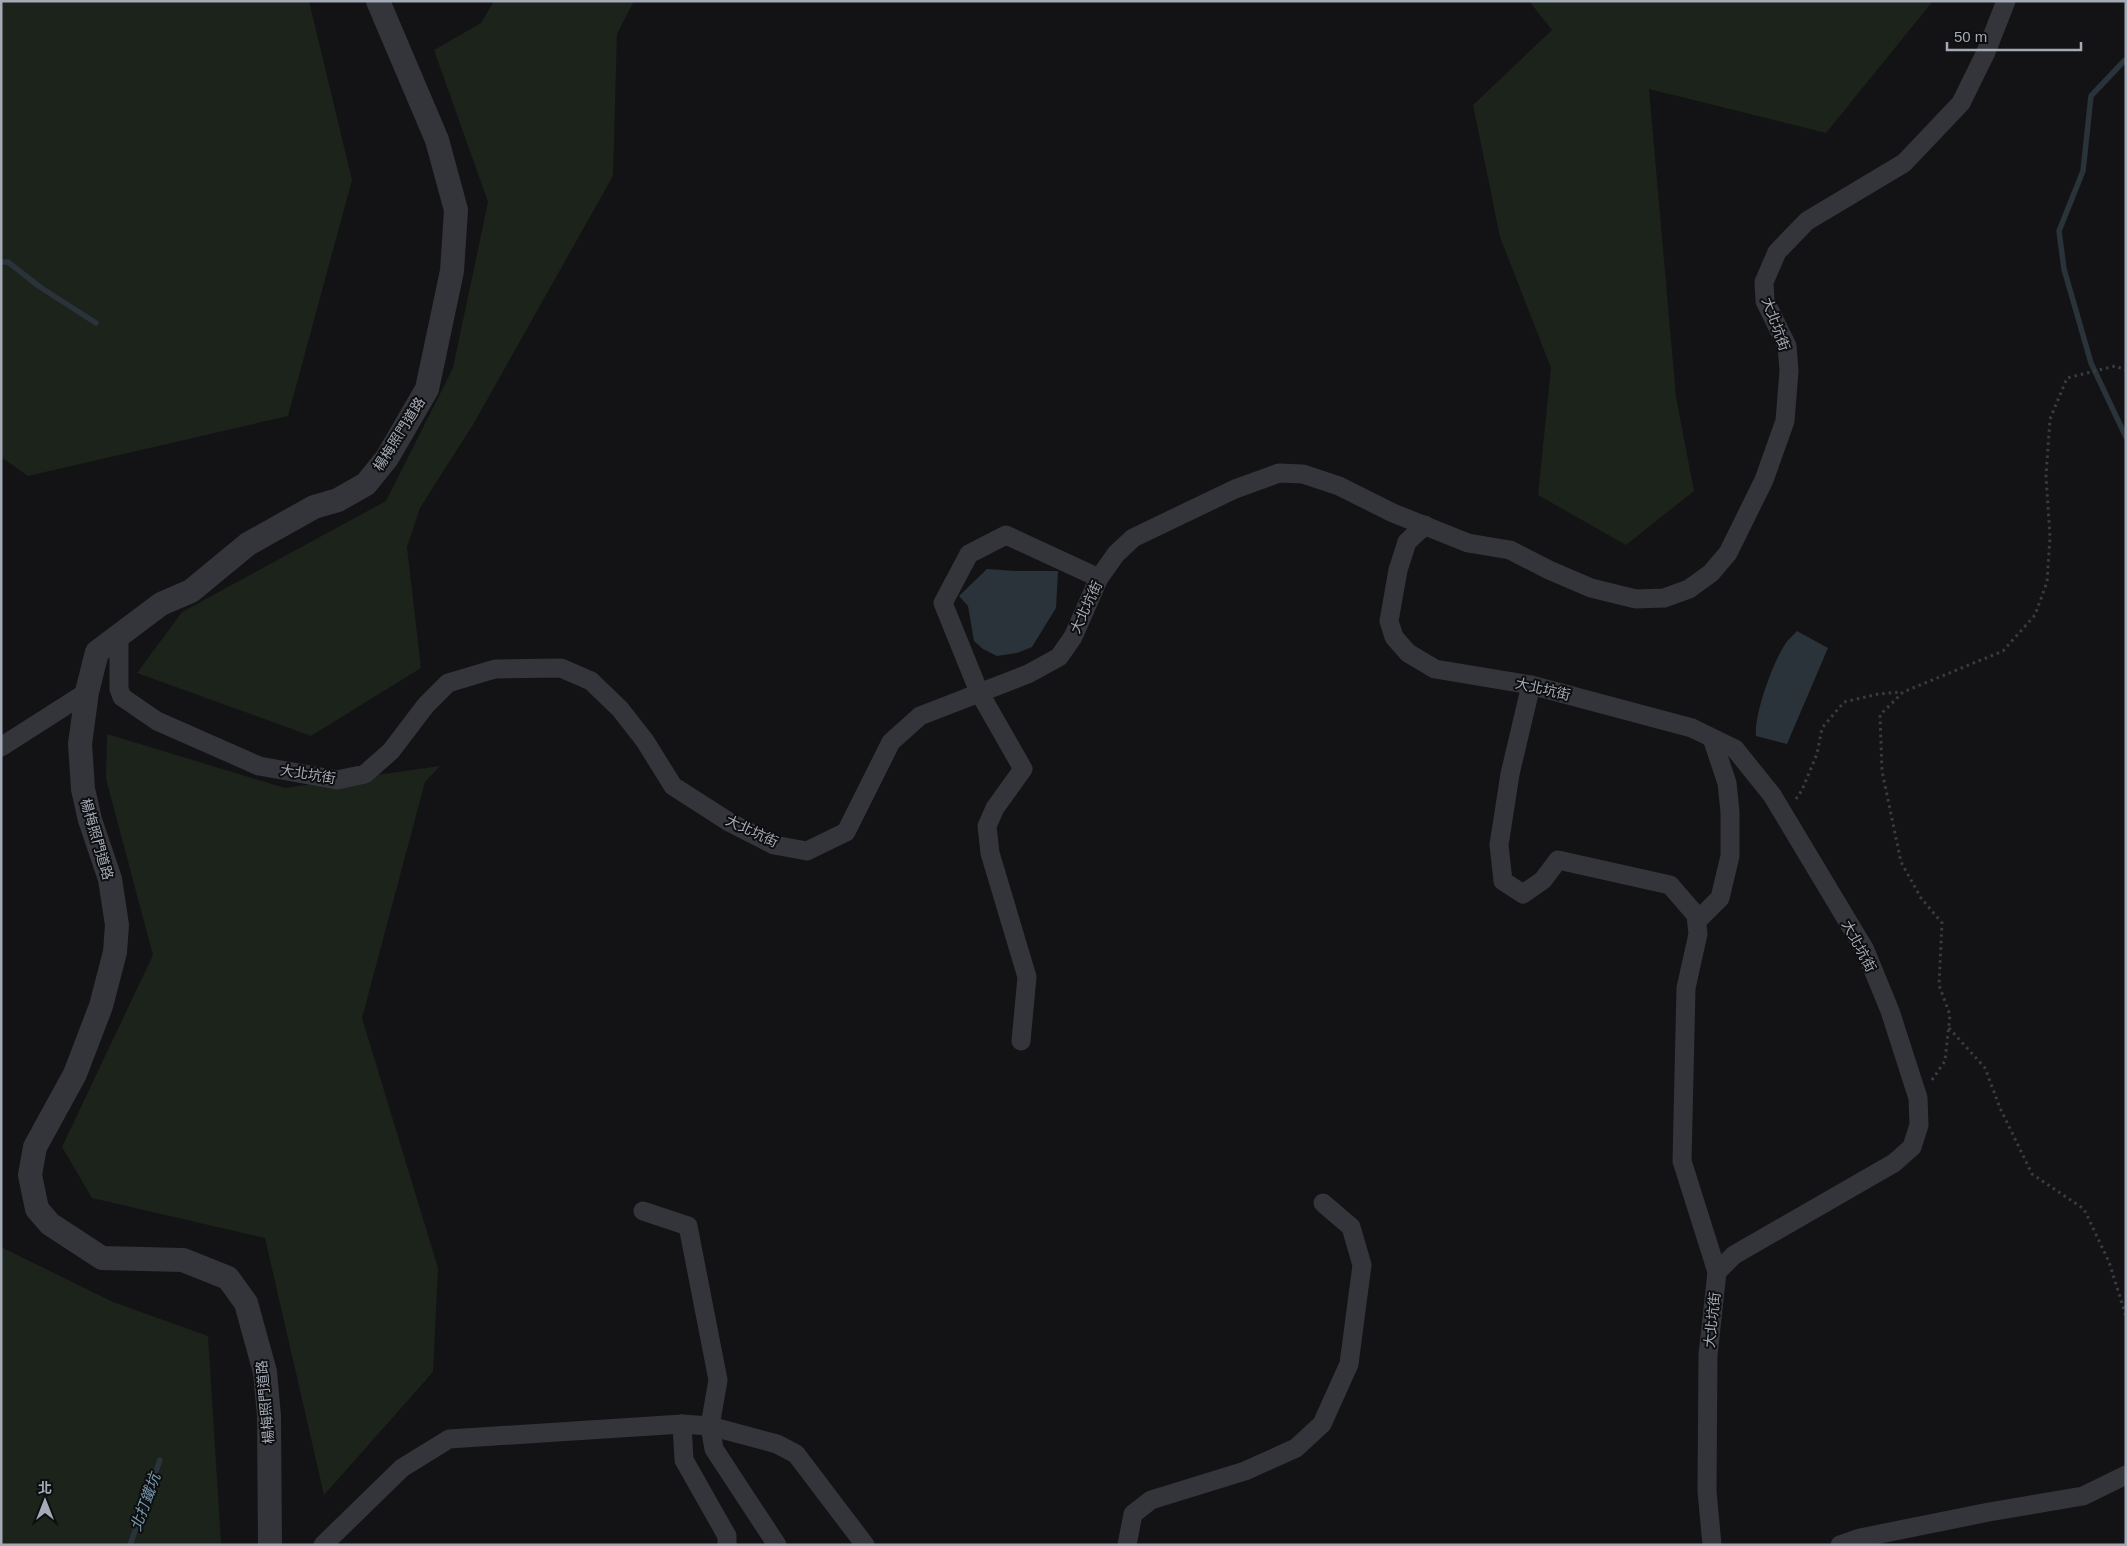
<svg xmlns="http://www.w3.org/2000/svg" width="2127" height="1546" font-family="Arial,'Noto Sans TC',sans-serif">
  <style>
    .green { fill: #1b231b }
    .water { fill: #293339 }
    .lines { fill: none; stroke-linecap: round; stroke-linejoin: round }
    .stream { stroke: #293339; stroke-width: 5.5 }
    .path { stroke: #3a3c41; stroke-width: 3; stroke-dasharray: 2.5 4; stroke-linecap: butt }
    .minor { stroke: #34353a; stroke-width: 19 }
    .tertiary { stroke: #34353a; stroke-width: 24 }
    .labels { text-anchor: middle; dominant-baseline: central; stroke-width: 4; stroke-linejoin: round; paint-order: stroke }
    .street-label { font-size: 14px; fill: #a4abb6; stroke: #0e0e10 }
    .water-label { font-size: 15px; font-style: italic; fill: #799cb3; stroke: #0e0e10 }
  </style>
  <rect width="100%" height="100%" fill="#131315"/>
  <g class="green">
    <polygon points="1,1 309,1 352,180 288,416 28,476 1,457"/>
    <polygon points="494,1 634,1 617,34 613,176 474,423 420,508 407,547 421,668 311,736 137,673 182,612 386,501 453,368 488,202 434,50 481,23"/>
    <polygon points="1529,1 1933,1 1826,133 1649,89 1676,397 1694,491 1626,545 1538,495 1551,368 1500,237 1473,105 1552,30"/>
    <polygon points="107,734 285,788 440,766 425,782 362,1018 438,1268 433,1372 324,1495 265,1238 92,1198 62,1147 153,955 106,779"/>
    <polygon points="1,1247 113,1302 208,1336 221,1543 219,1545 1,1545"/>
  </g>
  <g class="water">
    <polygon points="987,569 1015,571 1058,571 1056,608 1032,647 1017,653 997,656 983,649 974,641 968,606 959,596"/>
    <path d="M1797,631L1828,648L1787,744L1756,736C1754,715 1772,665 1784,646C1787,640 1793,636 1797,631Z"/>
  </g>
  <g class="lines">
    <g class="stream">
      <polyline points="2124,61 2091,96 2083,171 2059,231 2064,269 2091,363 2126,437"/>
      <polyline points="1,262 8,262 40,287 96,323"/>
      <polyline points="130,1545 160,1460"/>
    </g>
    <g class="path">
      <polyline points="1796,799 1802,790 1817,754 1822,728 1844,702 1878,694 1901,692"/>
      <polyline points="1949,1028 1985,1068 2000,1108 2032,1174 2084,1209 2109,1262 2126,1316"/>
      <polyline points="1932,1080 1945,1061 1950,1015 1939,985 1942,923 1921,898 1901,862 1882,771 1880,715 1903,692 2003,651 2035,615 2047,582 2050,537 2046,476 2050,419 2067,378 2115,366 2126,370"/>
    </g>
    <g class="minor">
      <polyline points="1425,525 1407,542 1398,570 1389,621 1394,637 1408,653 1435,669 1531,685 1692,728 1735,749 1772,795 1865,950 1890,1011 1918,1098 1919,1125 1912,1147 1894,1163 1734,1255 1717,1272 1708,1355 1707,1491 1712,1545"/>
      <polyline points="119,635 119,689 122,697 157,721 259,766 337,780 365,774 391,751 426,705 448,683 495,669 561,668 591,681 620,709 645,741 673,786 729,822 774,845 807,851 846,832 891,742 920,716 1028,674 1059,657 1073,637 1099,578 1116,554 1133,538 1235,489 1279,473 1303,474 1339,486 1393,513 1468,543 1510,550 1549,570 1591,588 1636,599 1664,598 1689,589 1711,573 1728,553 1764,480 1785,421 1789,371 1787,346 1765,301 1764,282 1777,252 1807,221 1904,163 1961,103 1986,52 2006,1"/>
      <polyline points="1531,685 1510,774 1499,845 1503,881 1523,894 1543,880 1558,860 1670,885 1696,915 1698,934 1686,988 1682,1161 1717,1272"/>
      <polyline points="1,747 87,692"/>
      <polyline points="1697,921 1720,898 1730,856 1730,812 1727,783 1712,738"/>
      <polyline points="1021,1041 1027,977 990,853 987,826 995,808 1023,769 979,692 943,603 969,554 1006,535 1099,578"/>
      <polyline points="682,1424 684,1460 727,1536 727,1545"/>
      <polyline points="323,1545 402,1468 449,1439 682,1424 710,1426 718,1380 688,1226 643,1211"/>
      <polyline points="777,1545 714,1449 710,1426 777,1444 796,1454 865,1545"/>
      <polyline points="1127,1545 1133,1514 1151,1500 1245,1471 1296,1448 1322,1424 1349,1364 1362,1265 1351,1227 1323,1203"/>
      <polyline points="1840,1545 1860,1538 1989,1512 2083,1496 2126,1475"/>
    </g>
    <polyline class="tertiary" points="270,1545 269,1416 265,1372 246,1303 228,1278 183,1260 102,1258 50,1224 37,1209 30,1175 35,1147 75,1074 101,1006 115,952 117,925 110,879 90,820 83,789 80,744 87,692 97,652 161,604 191,591 248,544 314,507 338,500 366,484 387,458 427,389 452,271 456,210 437,140 378,1"/>
  </g>
  <g class="labels">
    <g class="street-label">
      <text transform="translate(1776 324) rotate(70)">大北坑街</text>
      <text transform="translate(399 434) rotate(-58)">楊梅照門道路</text>
      <text transform="translate(1086 607) rotate(-65)">大北坑街</text>
      <text transform="translate(1543 689) rotate(13)">大北坑街</text>
      <text transform="translate(308 774) rotate(9)">大北坑街</text>
      <text transform="translate(752 831) rotate(25)">大北坑街</text>
      <text transform="translate(97 839) rotate(74)">楊梅照門道路</text>
      <text transform="translate(1859 946) rotate(62)">大北坑街</text>
      <text transform="translate(1712 1320) rotate(-84)">大北坑街</text>
      <text transform="translate(265 1402) rotate(-95)">楊梅照門道路</text>
    </g>
    <g class="water-label">
      <text transform="translate(145 1502) rotate(-70)">北打鐵坑</text>
    </g>
  </g>
  <rect width="2127" height="1546" fill="none" stroke="#a4abb6" stroke-width="5"/>
  <g transform="translate(45 1501)" stroke="#0e0e10" stroke-width="4" paint-order="stroke">
  <path d="M0-4L9 19L0 12L-9 19Z" fill="#a4abb6"/>
  <text y="-8" font-size="14" font-weight="bold" text-anchor="middle" fill="#a4abb6">北</text>
  </g>
  <path d="M1947 42v8h134v-8" fill="none" stroke="#a4abb6" stroke-width="2.5"/>
  <text x="1954" y="42" font-size="15" fill="#a4abb6" stroke="#0e0e10" stroke-width="4" paint-order="stroke">50 m</text>
</svg>
